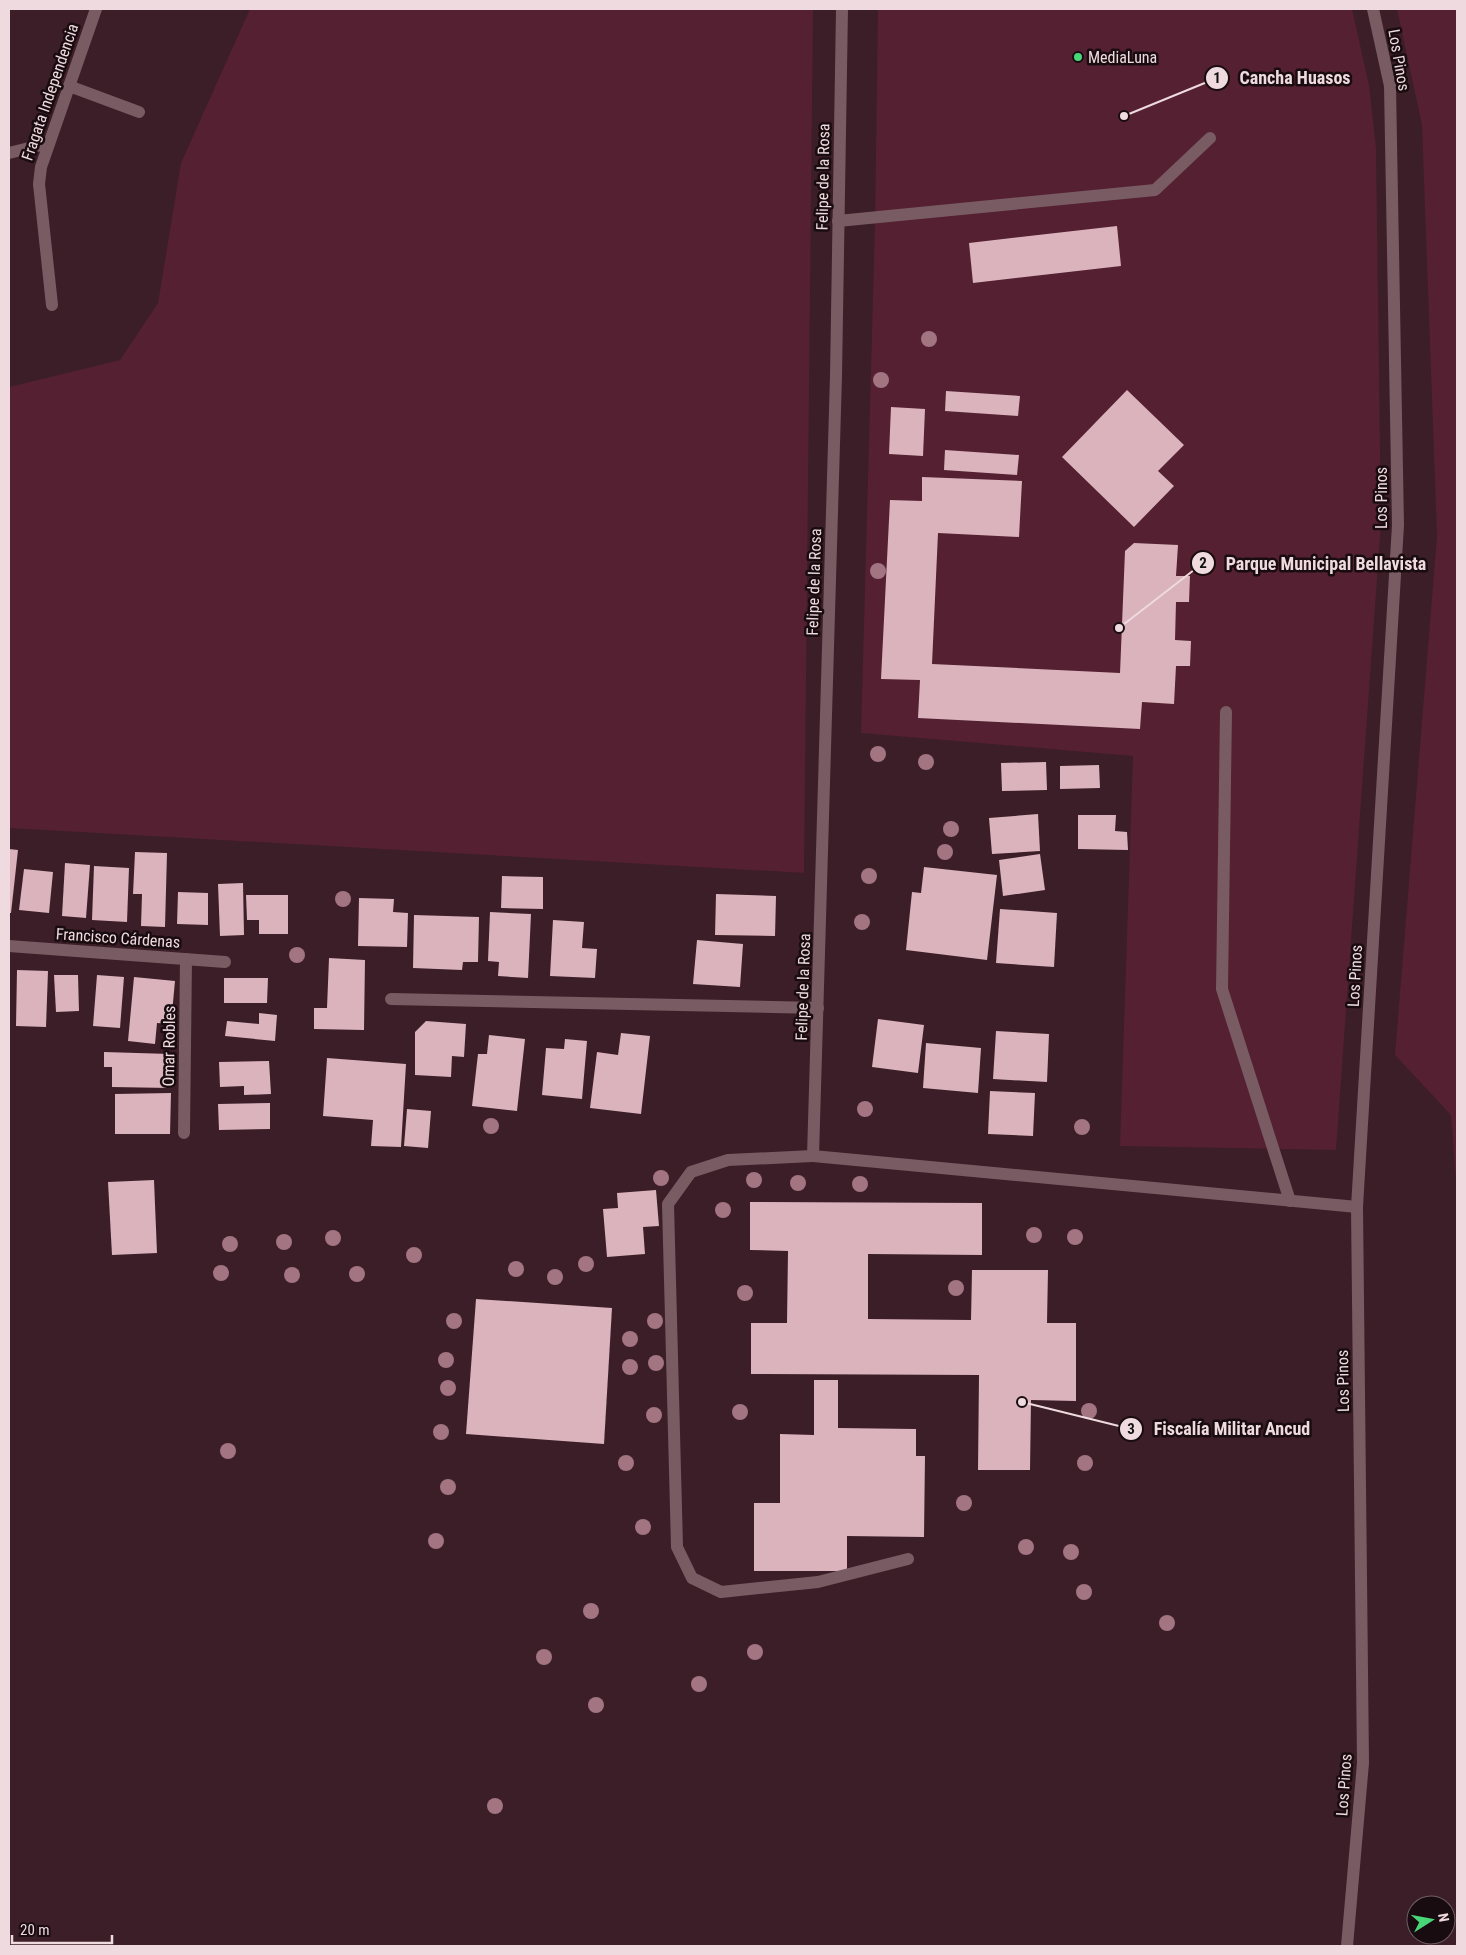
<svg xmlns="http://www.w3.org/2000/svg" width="1466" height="1955" font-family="'Roboto Condensed',sans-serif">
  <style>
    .green { fill: #542032 }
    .building { fill: #dab3bd }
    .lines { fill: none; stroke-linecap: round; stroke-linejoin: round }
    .lane { stroke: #795b63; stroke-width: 12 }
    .street { stroke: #795b63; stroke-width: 12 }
    .tree { fill: #a37482 }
    .poi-dot { fill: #48d778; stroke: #190c10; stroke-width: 2 }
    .labels { text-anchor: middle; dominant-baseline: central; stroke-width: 5; stroke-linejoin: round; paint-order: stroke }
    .poi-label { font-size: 16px; fill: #eedadf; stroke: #190c10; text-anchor: start }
    .street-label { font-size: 16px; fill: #eedadf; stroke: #190c10 }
    .leader { fill: none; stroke: #eedadf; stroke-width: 2 }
    .callout-dot { fill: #eedadf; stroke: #190c10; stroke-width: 2 }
    .mark-label { font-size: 15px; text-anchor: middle; font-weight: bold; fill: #111 }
    .callout-label { font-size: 18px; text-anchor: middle; font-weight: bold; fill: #eedadf; stroke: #190c10; stroke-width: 5; stroke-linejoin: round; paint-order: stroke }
  </style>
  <rect width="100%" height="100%" fill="#3b1e27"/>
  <g class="green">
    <polygon points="250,9 813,9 804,873 9,828 9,387 120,360 158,303 181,163"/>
    <polygon points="878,9 1352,9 1369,85 1376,148 1381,523 1336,1150 1120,1146 1133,756 861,733 875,223"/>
    <polygon points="1397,9 1457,9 1457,1194 1451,1115 1395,1055 1437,536 1422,125"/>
  </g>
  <g class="building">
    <polygon points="1117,226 1121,266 973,283 969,243"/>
    <polygon points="1127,390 1184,445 1158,471 1174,486 1134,527 1062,457"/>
    <polygon points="946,391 1020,396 1018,416 945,411"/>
    <polygon points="891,407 925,409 923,456 889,454"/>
    <polygon points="945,450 1019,455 1017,475 944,470"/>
    <polygon points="922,477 1022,481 1019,537 938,533 932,664 1120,673 1125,551 1134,543 1178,545 1176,576 1190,576 1189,602 1176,602 1175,640 1191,641 1190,666 1176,666 1174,704 1142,702 1140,729 918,718 920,680 881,679 890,500 922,501"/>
    <polygon points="1046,762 1047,790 1002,791 1001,763"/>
    <polygon points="1099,765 1100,788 1060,789 1060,766"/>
    <polygon points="1038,814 1040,851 992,854 989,818"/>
    <polygon points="1078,815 1116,815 1115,831 1127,832 1128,850 1078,849"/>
    <polygon points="9,849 18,850 11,913 9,913"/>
    <polygon points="135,852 167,853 165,927 141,926 142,894 133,894"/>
    <polygon points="1040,854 1045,890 1003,896 999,860"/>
    <polygon points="65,863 90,865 86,918 62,916"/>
    <polygon points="94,866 129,868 127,922 92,920"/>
    <polygon points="924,867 997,875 987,960 906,950 912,892 921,893"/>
    <polygon points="24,869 53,872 49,913 19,910"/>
    <polygon points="502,876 543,877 543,909 501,908"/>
    <polygon points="243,883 244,935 220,936 218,884"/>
    <polygon points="178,892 208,893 208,925 177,924"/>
    <polygon points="716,894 776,896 775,936 715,935"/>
    <polygon points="246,895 288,895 288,934 259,934 259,920 247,920"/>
    <polygon points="359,898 394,899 393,912 408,913 407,947 358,946"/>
    <polygon points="1000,909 1057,913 1054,967 996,963"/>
    <polygon points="490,912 531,914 528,978 498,976 499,962 488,961"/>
    <polygon points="414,915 479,917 478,962 463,962 462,970 413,968"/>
    <polygon points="553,920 584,922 582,948 597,949 595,978 550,976"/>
    <polygon points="697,940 743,944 740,987 693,984"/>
    <polygon points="329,958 365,960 364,1030 314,1029 314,1008 327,1008"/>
    <polygon points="17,970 48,971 46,1027 16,1026"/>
    <polygon points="54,975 78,975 79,1011 56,1012"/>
    <polygon points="97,975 124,977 120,1028 93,1026"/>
    <polygon points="134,977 175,981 171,1024 157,1023 155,1044 128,1041"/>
    <polygon points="224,978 268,978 267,1003 224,1003"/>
    <polygon points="259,1013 277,1015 275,1041 225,1036 227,1021 259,1024"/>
    <polygon points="878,1019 924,1025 918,1073 872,1067"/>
    <polygon points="426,1021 466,1024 464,1057 452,1056 451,1077 415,1075 415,1032"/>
    <polygon points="996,1031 1049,1034 1047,1082 993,1079"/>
    <polygon points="621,1033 650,1036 641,1114 590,1108 597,1052 618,1055"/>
    <polygon points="489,1035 525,1039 517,1111 472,1106 478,1054 487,1054"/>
    <polygon points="565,1039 587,1041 582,1099 542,1095 546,1048 564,1049"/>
    <polygon points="926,1043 981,1048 978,1093 923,1088"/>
    <polygon points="104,1052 170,1054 170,1088 112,1087 112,1067 104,1067"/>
    <polygon points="327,1058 406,1064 401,1147 371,1146 373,1120 323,1116"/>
    <polygon points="269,1061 271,1094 244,1095 244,1086 220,1087 219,1062"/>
    <polygon points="990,1091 1035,1093 1033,1136 988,1134"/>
    <polygon points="171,1093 170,1134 115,1134 115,1094"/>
    <polygon points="270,1103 270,1129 219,1130 218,1104"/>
    <polygon points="407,1109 431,1111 428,1148 404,1146"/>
    <polygon points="154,1180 157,1253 112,1255 108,1182"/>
    <polygon points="656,1190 659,1226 643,1227 645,1254 607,1257 603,1209 618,1208 617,1193"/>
    <polygon points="750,1202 982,1203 982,1255 868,1254 868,1319 971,1320 972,1270 1048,1270 1047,1323 1076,1323 1076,1401 1031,1400 1030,1470 978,1470 979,1375 751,1374 751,1323 787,1323 788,1251 750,1250"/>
    <polygon points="476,1299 612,1308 604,1444 466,1434"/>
    <polygon points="814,1380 838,1380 838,1428 916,1429 916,1456 925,1456 924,1537 847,1536 847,1571 754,1571 754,1503 780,1503 780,1434 814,1435"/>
  </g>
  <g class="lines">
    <g class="lane">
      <polyline points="838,221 1155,190 1210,138"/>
      <polyline points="1226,712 1222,989 1290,1201"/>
      <polyline points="813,1156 728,1160 691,1172 668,1204 677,1547 692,1578 721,1592 818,1582 908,1559"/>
    </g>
    <g class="street">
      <polyline points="842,9 836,376 813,1156 1357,1207"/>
      <polyline points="69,86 139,112"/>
      <polyline points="9,153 49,143"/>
      <polyline points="52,305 39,184 41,167 96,9"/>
      <polyline points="9,946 225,962"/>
      <polyline points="391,999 818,1008"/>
      <polyline points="184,1133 186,959"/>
      <polyline points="1347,1946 1363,1763 1357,1207 1398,525 1390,86 1373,9"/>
    </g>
  </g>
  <g class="tree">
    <circle cx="929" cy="339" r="8"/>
    <circle cx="881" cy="380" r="8"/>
    <circle cx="878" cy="571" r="8"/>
    <circle cx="878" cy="754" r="8"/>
    <circle cx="926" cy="762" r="8"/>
    <circle cx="951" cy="829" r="8"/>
    <circle cx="945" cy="852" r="8"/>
    <circle cx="869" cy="876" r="8"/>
    <circle cx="343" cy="899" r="8"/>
    <circle cx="862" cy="922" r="8"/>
    <circle cx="297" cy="955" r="8"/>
    <circle cx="865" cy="1109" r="8"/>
    <circle cx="491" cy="1126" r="8"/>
    <circle cx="1082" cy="1127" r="8"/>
    <circle cx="661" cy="1178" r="8"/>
    <circle cx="754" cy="1180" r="8"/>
    <circle cx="798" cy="1183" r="8"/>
    <circle cx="860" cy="1184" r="8"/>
    <circle cx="723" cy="1210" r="8"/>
    <circle cx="1034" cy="1235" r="8"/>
    <circle cx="1075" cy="1237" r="8"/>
    <circle cx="333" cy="1238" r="8"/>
    <circle cx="284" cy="1242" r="8"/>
    <circle cx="230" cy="1244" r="8"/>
    <circle cx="414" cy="1255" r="8"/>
    <circle cx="586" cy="1264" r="8"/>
    <circle cx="516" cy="1269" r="8"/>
    <circle cx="221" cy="1273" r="8"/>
    <circle cx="357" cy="1274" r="8"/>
    <circle cx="292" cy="1275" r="8"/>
    <circle cx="555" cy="1277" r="8"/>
    <circle cx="956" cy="1288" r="8"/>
    <circle cx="745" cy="1293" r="8"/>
    <circle cx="454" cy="1321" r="8"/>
    <circle cx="655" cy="1321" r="8"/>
    <circle cx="630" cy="1339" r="8"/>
    <circle cx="446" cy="1360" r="8"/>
    <circle cx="656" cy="1363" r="8"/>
    <circle cx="630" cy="1367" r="8"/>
    <circle cx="448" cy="1388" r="8"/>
    <circle cx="1089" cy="1411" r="8"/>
    <circle cx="740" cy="1412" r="8"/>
    <circle cx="654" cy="1415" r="8"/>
    <circle cx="441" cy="1432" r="8"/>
    <circle cx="228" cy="1451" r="8"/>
    <circle cx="626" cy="1463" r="8"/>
    <circle cx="1085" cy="1463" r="8"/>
    <circle cx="448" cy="1487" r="8"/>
    <circle cx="964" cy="1503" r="8"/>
    <circle cx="643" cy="1527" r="8"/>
    <circle cx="436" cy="1541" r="8"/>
    <circle cx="1026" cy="1547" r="8"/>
    <circle cx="1071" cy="1552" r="8"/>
    <circle cx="1084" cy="1592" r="8"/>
    <circle cx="591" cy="1611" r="8"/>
    <circle cx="1167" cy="1623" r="8"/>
    <circle cx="755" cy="1652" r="8"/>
    <circle cx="544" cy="1657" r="8"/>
    <circle cx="699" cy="1684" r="8"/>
    <circle cx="596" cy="1705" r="8"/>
    <circle cx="495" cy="1806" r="8"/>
  </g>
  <circle class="poi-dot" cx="1078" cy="57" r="5"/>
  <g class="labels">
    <g class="poi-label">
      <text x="1088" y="57">MediaLuna</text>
    </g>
    <g class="street-label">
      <text transform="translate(1399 60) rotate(80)">Los Pinos</text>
      <text transform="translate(50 92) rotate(-71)">Fragata Independencia</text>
      <text transform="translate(823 177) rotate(-89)">Felipe de la Rosa</text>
      <text transform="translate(1381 498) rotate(-90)">Los Pinos</text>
      <text transform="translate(814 582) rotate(-88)">Felipe de la Rosa</text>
      <text transform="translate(118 938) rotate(4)">Francisco Cárdenas</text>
      <text transform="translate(1355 976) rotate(-87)">Los Pinos</text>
      <text transform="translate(803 987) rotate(-88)">Felipe de la Rosa</text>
      <text transform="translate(169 1046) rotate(-89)">Omar Robles</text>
      <text transform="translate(1343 1381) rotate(-91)">Los Pinos</text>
      <text transform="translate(1344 1785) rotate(-86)">Los Pinos</text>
    </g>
  </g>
  <path class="leader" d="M1124 116L1217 78M1119 628L1203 563M1022 1402L1131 1429"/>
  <g class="callout-dot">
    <circle cx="1124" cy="116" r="5"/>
    <circle cx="1119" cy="628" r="5"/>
    <circle cx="1022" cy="1402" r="5"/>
    <circle cx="1217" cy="78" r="12"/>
    <circle cx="1203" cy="563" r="12"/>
    <circle cx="1131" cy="1429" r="12"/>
  </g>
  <g class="mark-label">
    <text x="1217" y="83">1</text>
    <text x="1203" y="568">2</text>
    <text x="1131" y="1434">3</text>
  </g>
  <g class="callout-label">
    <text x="1295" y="84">Cancha Huasos</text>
    <text x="1326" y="570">Parque Municipal Bellavista</text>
    <text x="1232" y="1435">Fiscalía Militar Ancud</text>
  </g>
  <rect width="1466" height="1955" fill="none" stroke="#eedadf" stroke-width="20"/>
  <g transform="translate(1431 1920) rotate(79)"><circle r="24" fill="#190c10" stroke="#6e5e63"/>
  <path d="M0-4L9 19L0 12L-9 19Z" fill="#48d778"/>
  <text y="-8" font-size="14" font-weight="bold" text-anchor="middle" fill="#eedadf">N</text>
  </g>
  <path d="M12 1935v8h100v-8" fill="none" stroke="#eedadf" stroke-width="2.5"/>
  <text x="20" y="1935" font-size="15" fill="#eedadf" stroke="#190c10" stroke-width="4" paint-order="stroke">20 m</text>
</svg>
